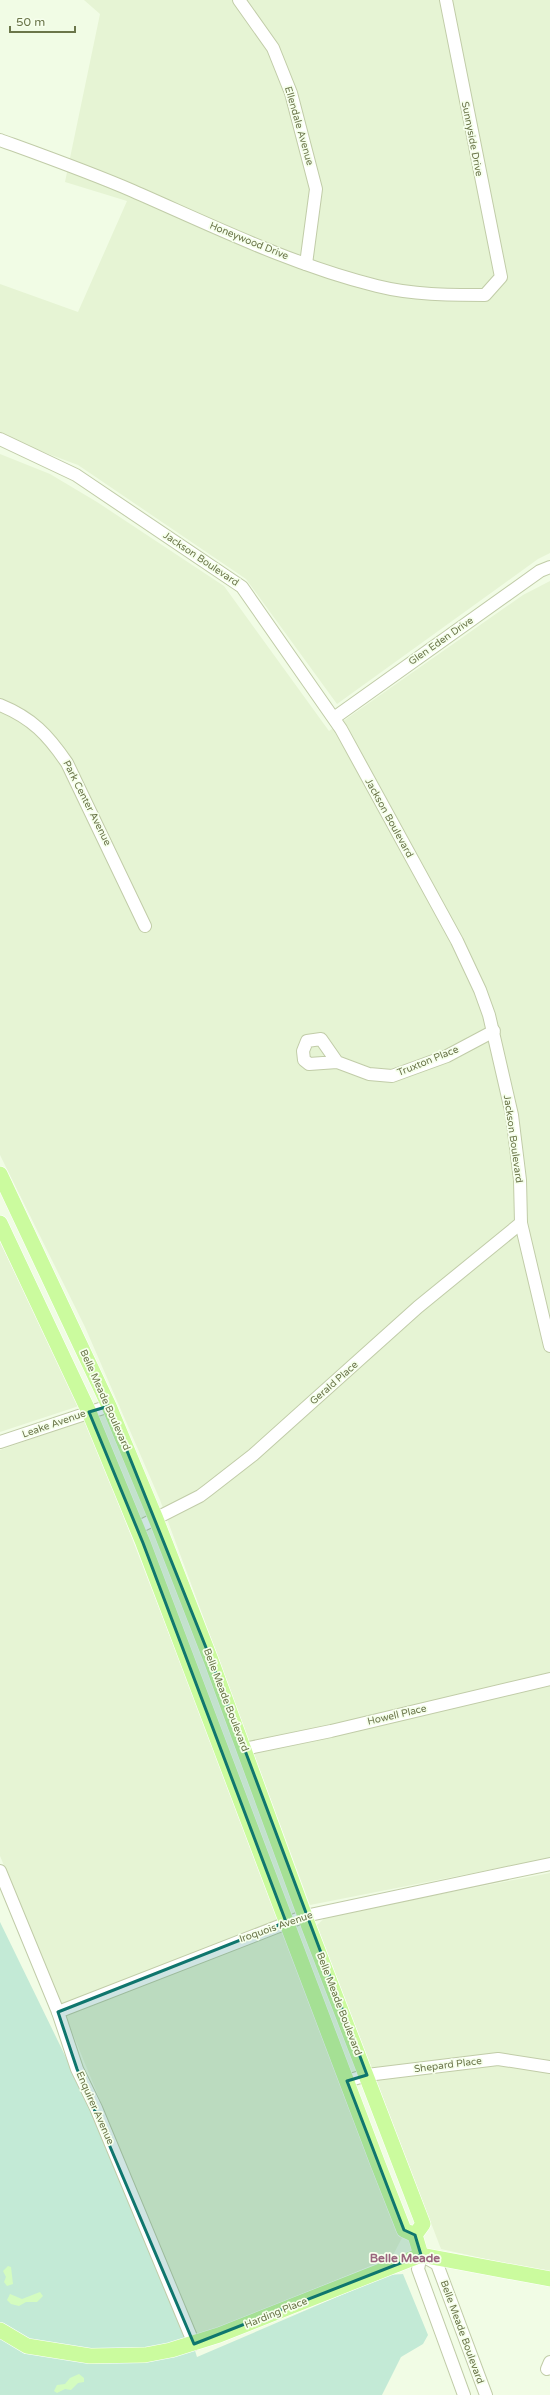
<svg xmlns="http://www.w3.org/2000/svg" width="550" height="2395" font-family="'Varela Round',sans-serif">
  <style>
    .residential { fill: #e6f4d4 }
    .green { fill: #c3ead6 }
    .sand { fill: #d4fcc0 }
    .lines { fill: none; stroke-linecap: round; stroke-linejoin: round }
    .minor-casing { stroke: #c1cca8; stroke-width: 14 }
    .major-casing { stroke: #fff; stroke-width: 16 }
    .minor { stroke: #fff; stroke-width: 12 }
    .major { stroke: #cbfb9e; stroke-width: 15 }
    .marked { fill: #0f766e; fill-opacity: 0.2; stroke: #0f766e; stroke-width: 3; stroke-linejoin: round }
    .labels { text-anchor: middle; dominant-baseline: central; stroke-width: 3.5; stroke-linejoin: round; paint-order: stroke }
    .street-label { font-size: 10px; fill: #6b764a; stroke: #f6ffec }
    .quarter-label { font-size: 12px; font-weight: bold; fill: #99657d; stroke: #f6ffec }
  </style>
  <rect width="100%" height="100%" fill="#f1fce5"/>
  <g class="residential">
    <polygon points="84,0 550,0 550,553 538,559 337,704 246,579 78,465 0,436 0,284 78,312 127,201 65,182 100,14"/>
    <polygon points="0,454 50,474 97,502 224,586 329,731 523,595 550,581 550,1858 310,1905 160,1500 85,1327 0,1155"/>
    <polygon points="0,1242 79,1406 0,1432"/>
    <polygon points="86,1420 403,2236 392,2257 197,2337 0,1856 0,1450"/>
    <polygon points="550,1873 550,2273 441,2249 317,1925 327,1916"/>
  </g>
  <polygon class="green" points="0,1922 169,2269 197,2357 388,2275 403,2274 428,2335 423,2344 401,2357 382,2395 0,2395"/>
  <g class="sand">
    <polygon points="8,2266 11,2267 13,2284 7,2286 4,2282 6,2277 3,2271"/>
    <polygon points="40,2292 43,2296 37,2302 26,2302 19,2306 11,2304 7,2300 10,2294 22,2299"/>
    <polygon points="79,2374 84,2378 84,2382 78,2383 71,2390 65,2389 57,2393 54,2391 57,2385 65,2384 70,2378"/>
  </g>
  <g class="lines">
    <defs>
      <g id="minor">
        <polyline points="239,0 273,48 291,93 316,189 306,264"/>
        <path d="M0,140C44,156 89,172 133,191C213,226 292,265 377,286C413,295 449,295 485,295L501,277L446,0"/>
        <polyline points="0,439 76,475 242,587 341,729 457,941 480,990 489,1015 512,1115 520,1180 521,1223 550,1346"/>
        <path d="M0,705C32,718 48,735 67,763L145,926"/>
        <polyline points="334,718 540,571 550,567"/>
        <polyline points="337,1062 321,1039 307,1041 303,1051 304,1060 309,1064 337,1062 369,1074 392,1076 447,1056 494,1031"/>
        <polyline points="0,1442 109,1406"/>
        <polyline points="137,1528 200,1496 208,1490 253,1455 418,1307 521,1223"/>
        <polyline points="244,1749 331,1731 550,1679"/>
        <polyline points="0,1871 58,2012 77,2069 96,2108 194,2344"/>
        <polyline points="58,2012 305,1916 550,1864"/>
        <polyline points="347,2081 367,2075 498,2059 550,2067"/>
        <polyline points="547,2369 550,2362"/>
        <polyline points="464,2395 418,2269 421,2255 437,2264 486,2395"/>
      </g>
      <g id="major">
        <polyline points="0,1174 109,1406 156,1519 211,1660 309,1927 423,2224 415,2235 421,2255"/>
        <polyline points="0,1223 89,1412 143,1543 378,2164 404,2230 415,2235"/>
        <polyline points="0,2330 27,2346 90,2356 145,2355 171,2350 219,2335 421,2255 550,2279"/>
      </g>
    </defs>
    <use href="#minor" class="minor-casing"/>
    <use href="#major" class="major-casing"/>
    <use href="#minor" class="minor"/>
    <use href="#major" class="major"/>
  </g>
  <path class="marked" d="M109,1406L211,1660L367,2075L347,2081L404,2230L415,2235L421,2255L194,2344L77,2069L58,2012L286,1922L143,1543L89,1412Z"/>
  <g class="labels">
    <g class="street-label">
      <text transform="translate(299 126) rotate(74)">Ellendale Avenue</text>
      <text transform="translate(472 139) rotate(79)">Sunnyside Drive</text>
      <text transform="translate(249 241) rotate(22)">Honeywood Drive</text>
      <text transform="translate(201 559) rotate(34)">Jackson Boulevard</text>
      <text transform="translate(441 641) rotate(-35)">Glen Eden Drive</text>
      <text transform="translate(87 803) rotate(63)">Park Center Avenue</text>
      <text transform="translate(389 818) rotate(61)">Jackson Boulevard</text>
      <text transform="translate(428 1061) rotate(-22)">Truxton Place</text>
      <text transform="translate(513 1139) rotate(82)">Jackson Boulevard</text>
      <text transform="translate(334 1383) rotate(-41)">Gerald Place</text>
      <text transform="translate(105 1400) rotate(66)">Belle Meade Boulevard</text>
      <text transform="translate(54 1424) rotate(-19)">Leake Avenue</text>
      <text transform="translate(226 1700) rotate(69)">Belle Meade Boulevard</text>
      <text transform="translate(397 1715) rotate(-13)">Howell Place</text>
      <text transform="translate(276 1927) rotate(-19)">Iroquois Avenue</text>
      <text transform="translate(339 2004) rotate(69)">Belle Meade Boulevard</text>
      <text transform="translate(448 2065) rotate(-7)">Shepard Place</text>
      <text transform="translate(95 2108) rotate(66)">Enquirer Avenue</text>
      <text transform="translate(276 2313) rotate(-22)">Harding Place</text>
      <text transform="translate(462 2332) rotate(70)">Belle Meade Boulevard</text>
    </g>
    <g class="quarter-label">
      <text x="405" y="2258">Belle Meade</text>
    </g>
  </g>
  <path d="M10 26v6h65v-6" fill="none" stroke="#6b764a" stroke-width="2"/>
  <text x="16" y="26" font-size="12" fill="#6b764a" stroke="#f6ffec" stroke-width="3" paint-order="stroke">50 m</text>
</svg>
